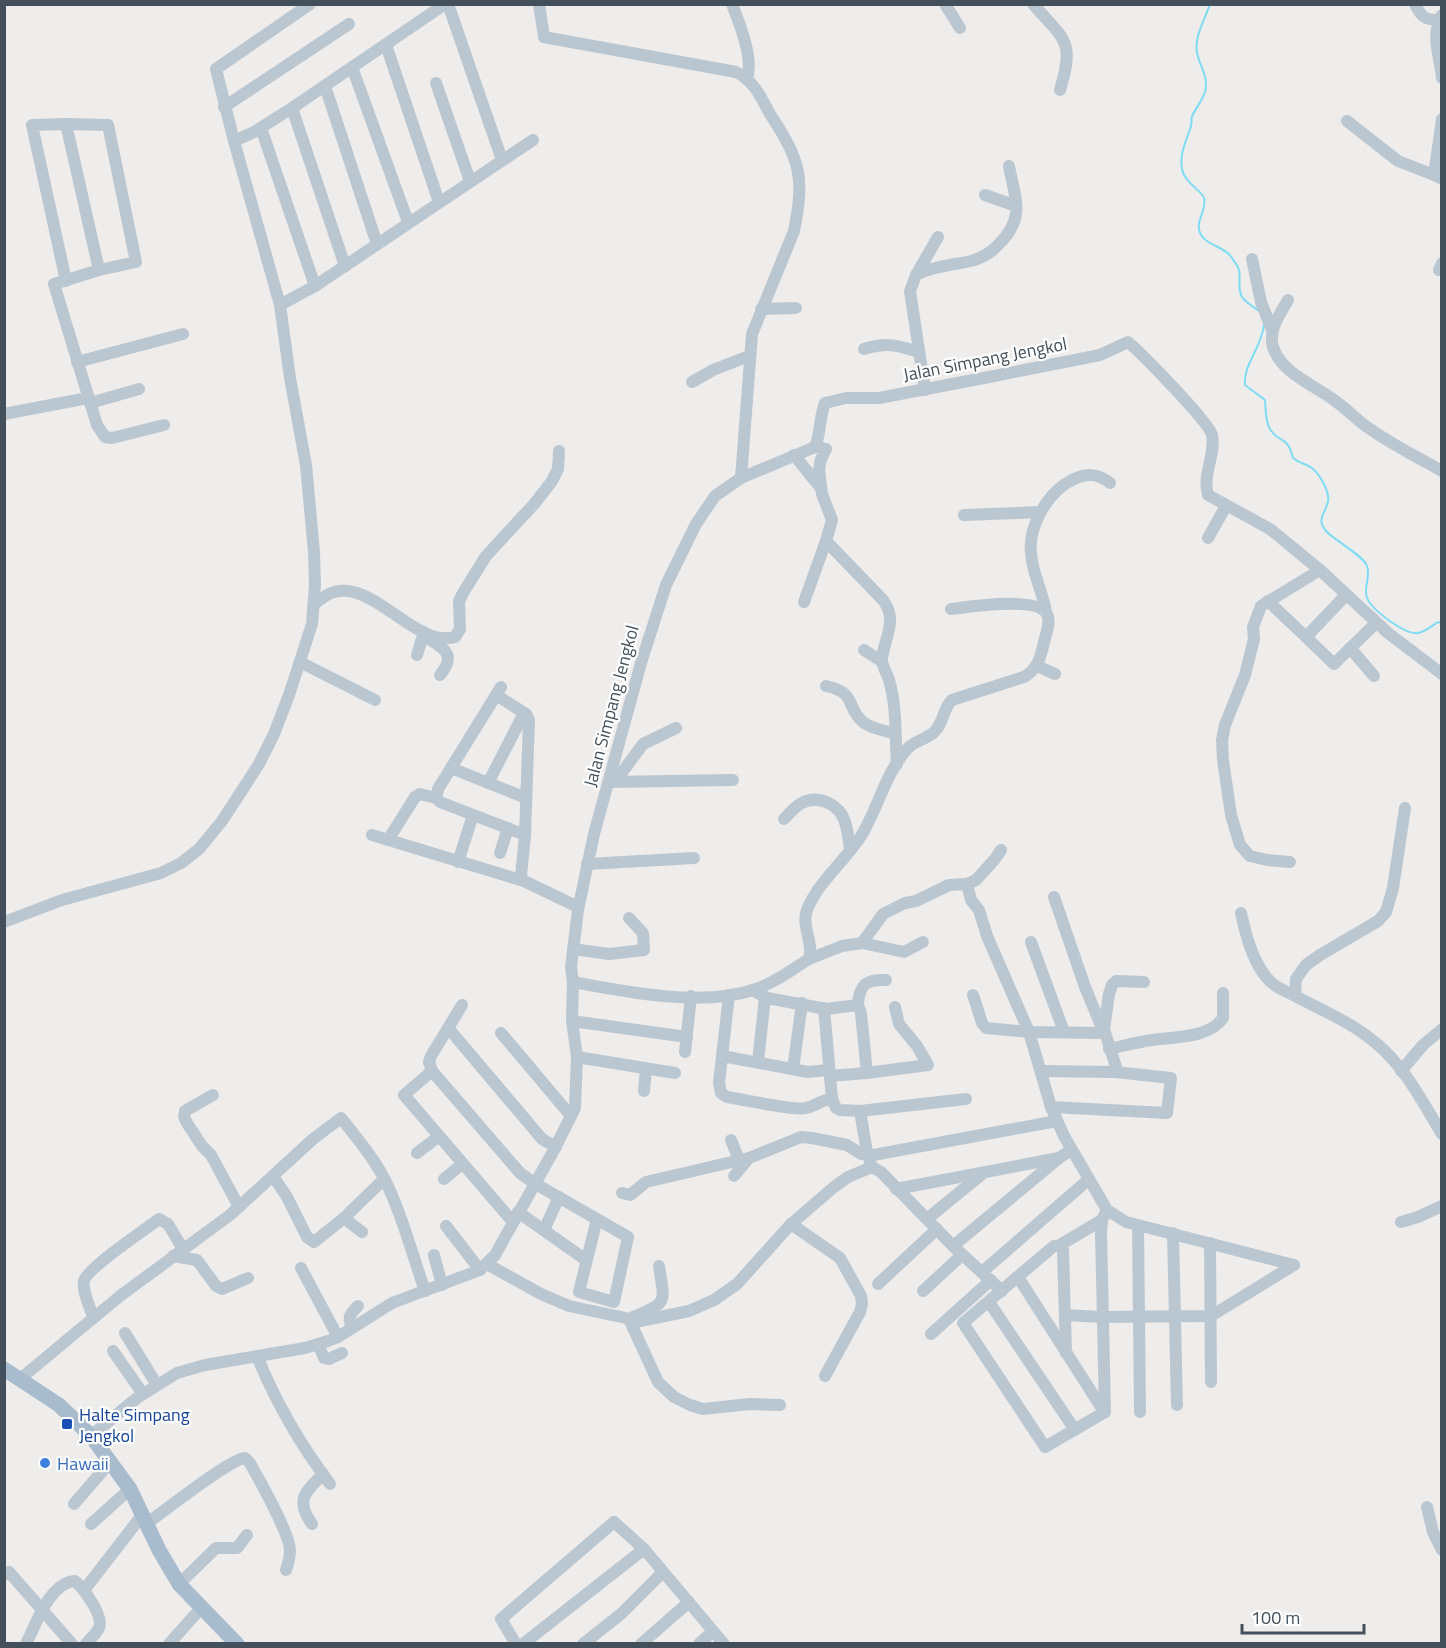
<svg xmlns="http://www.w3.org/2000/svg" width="1446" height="1648" font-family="'Titillium Web',sans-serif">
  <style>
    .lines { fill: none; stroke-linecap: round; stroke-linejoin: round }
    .stream { stroke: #7edcf3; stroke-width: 2 }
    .minor { stroke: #bbc7d0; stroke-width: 12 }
    .major { stroke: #a9bcce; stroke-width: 15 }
    .transit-dot { fill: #1a4fb4; stroke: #fff; stroke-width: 2 }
    .shop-dot { fill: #3f7fe0; stroke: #fff; stroke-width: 2 }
    .labels { text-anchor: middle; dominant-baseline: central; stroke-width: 4.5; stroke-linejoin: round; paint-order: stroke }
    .street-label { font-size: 18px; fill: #43505b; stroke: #fff }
    .transit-label { font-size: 18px; fill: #164399; stroke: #fff; text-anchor: start }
    .shop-label { font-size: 18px; fill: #366cbe; stroke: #fff; text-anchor: start }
  </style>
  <rect width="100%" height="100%" fill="#efecec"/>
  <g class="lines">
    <g class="stream">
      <path d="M1210,4C1205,20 1194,36 1197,53C1200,67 1209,77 1205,92C1202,101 1196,108 1192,116C1191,119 1192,123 1191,126C1187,140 1179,153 1182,169C1184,182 1202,191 1204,198C1207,211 1195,220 1200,233C1206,246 1225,246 1232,258C1234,261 1238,266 1239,270C1241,278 1237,288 1242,297C1245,302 1254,307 1259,311"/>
      <path d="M1264,324C1262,348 1243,364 1245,385L1265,400C1266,410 1265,421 1270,429C1279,444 1287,434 1293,458C1299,463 1307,464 1313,469C1320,475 1330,492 1328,502C1325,513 1316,520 1326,531C1334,540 1364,556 1367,566C1371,577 1363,588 1367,598C1372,610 1405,635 1418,633C1425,632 1432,626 1438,622L1442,623"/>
    </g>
    <g class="minor">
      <polyline points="448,4 502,160"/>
      <path d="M539,4L544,37L736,72C755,82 760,96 770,114C800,160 805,176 794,231L752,334L741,478"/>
      <path d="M732,4C739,22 754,59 747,78"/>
      <polyline points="945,4 960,28"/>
      <path d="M1033,4C1065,41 1075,40 1060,90"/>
      <path d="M1415,4C1421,17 1425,20 1439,20"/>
      <path d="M1442,15C1430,36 1440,56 1442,78"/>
      <polyline points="386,45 439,202"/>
      <polyline points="352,67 408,222"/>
      <polyline points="436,83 470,181"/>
      <polyline points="325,86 377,244"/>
      <polyline points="224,107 349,24"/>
      <polyline points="292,108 345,266"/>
      <polyline points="1347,121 1398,161 1434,175"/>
      <polyline points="66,124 108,125 136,262 99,270"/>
      <polyline points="261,128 315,286"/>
      <polyline points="234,141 216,69 310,4"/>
      <polyline points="1440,178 1434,175 1442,119"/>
      <polyline points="985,195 1016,206"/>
      <polyline points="1252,259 1261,302 1272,330"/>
      <polyline points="1439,270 1442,263"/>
      <polyline points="916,275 938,237"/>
      <polyline points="66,281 32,125 66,124 99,270 54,284 97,425 105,437 112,438 164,425"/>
      <path d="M1288,300C1280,314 1268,330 1273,347C1281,373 1314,385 1334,400C1344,407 1353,416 1363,424C1387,442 1415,456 1442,471"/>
      <polyline points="280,305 234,141 254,132 292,108 445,4"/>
      <polyline points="761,309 796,308"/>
      <path d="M864,349C887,342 896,345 919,352"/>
      <polyline points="77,362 183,334"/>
      <polyline points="692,382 713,370 749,356"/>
      <path d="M925,390L910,291L916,275C934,266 952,265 971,261C982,258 991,253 999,244C1026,217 1015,199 1009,166"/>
      <polyline points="90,403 139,389"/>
      <polyline points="4,414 88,398"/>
      <path d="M815,447C821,433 819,418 825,403L846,398H879L989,377L1100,355L1128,342C1141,353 1209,422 1212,435C1216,455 1202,474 1208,495L1270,529L1320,570L1388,633L1442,674"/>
      <polyline points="794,455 820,487"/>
      <polyline points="964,515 1041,512"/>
      <polyline points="1208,538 1226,506"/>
      <polyline points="1268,601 1306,637 1346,595"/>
      <polyline points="804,602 826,541"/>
      <path d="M314,604C321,599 327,594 334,592C375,581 415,648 455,637L460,629L459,601L463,593L486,556L535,503L552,481L558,469L559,451"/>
      <path d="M1046,612C1043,592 1032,573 1031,553C1028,526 1048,492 1072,480C1087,473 1097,473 1110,483"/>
      <path d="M425,636C442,648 458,653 440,675"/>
      <polyline points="1306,637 1334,664 1376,623"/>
      <polyline points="1350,648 1374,676"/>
      <polyline points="864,650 881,661"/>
      <polyline points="417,655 424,632"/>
      <polyline points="300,662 375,700"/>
      <polyline points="1037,666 1055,674"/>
      <path d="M826,686C858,693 845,707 863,722C871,729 885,730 895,734"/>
      <polyline points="501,687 438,789 436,798 440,802 525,835"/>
      <polyline points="496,695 526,714 529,720 525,835 521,876 524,881 578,907"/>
      <polyline points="451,768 526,798"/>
      <polyline points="609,782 733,780"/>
      <polyline points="615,782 643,744 676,728"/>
      <polyline points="488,783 524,713"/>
      <path d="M784,819C790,813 795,806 802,803C819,794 840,805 845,822C848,831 849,841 850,851"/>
      <polyline points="372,835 524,881"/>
      <polyline points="388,840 415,797 420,794 436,798"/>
      <polyline points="500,853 508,828"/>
      <polyline points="458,862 473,815"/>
      <polyline points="1290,862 1267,860 1250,856 1240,845 1231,815 1223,760 1222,740 1225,725 1245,675 1254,639 1253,627 1261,606 1320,570"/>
      <polyline points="587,864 694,858"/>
      <polyline points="967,884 971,900 979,910 987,936 1029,1032 1051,1107 1064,1136 1107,1210 1126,1222 1294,1265"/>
      <path d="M1241,913C1246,936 1252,959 1266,977C1275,988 1286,991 1297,997C1324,1011 1354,1024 1377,1044C1405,1067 1423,1103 1442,1134"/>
      <polyline points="4,922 62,900 161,873 181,863 199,849 222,821 259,764 274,734 289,695 312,624 315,585 314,552 306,465 290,378 280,305 315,286 533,140"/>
      <polyline points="1031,942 1064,1032"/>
      <polyline points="862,943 904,952 923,942"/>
      <polyline points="573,949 609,954 644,950 643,933 629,918"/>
      <polyline points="809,959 842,946 862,943 883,914 905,903 916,901 949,885 967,884 976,880 995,859 1001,850"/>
      <path d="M573,982C626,992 701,1007 753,990C773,984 791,970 809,959C814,942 801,927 807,910C818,882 844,862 861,836C878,809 885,773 908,748C916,740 928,739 935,731C944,722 943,708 952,700L1024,677C1038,669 1041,656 1044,642C1046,634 1051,622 1047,614C1037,596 968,607 951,609"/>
      <path d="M752,990L767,998L826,1009L858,1005C859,985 866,979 886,980"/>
      <path d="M729,995L719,1083L721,1093L727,1097C742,1099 794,1111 806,1108C816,1106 820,1100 832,1099"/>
      <polyline points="973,995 982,1023 986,1028 1029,1032 1104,1033 1085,987 1054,897"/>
      <polyline points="1295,995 1296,979 1306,965 1320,955 1378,921 1386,912 1393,888 1405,808"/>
      <polyline points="824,1008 832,1099 836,1108 840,1110 860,1111 966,1099"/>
      <polyline points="572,1021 687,1037"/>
      <polyline points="449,1029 542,1139 556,1147"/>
      <polyline points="501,1033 571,1116"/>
      <path d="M1109,1049C1123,1046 1137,1042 1152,1040C1173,1037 1210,1038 1223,1018V993"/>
      <polyline points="685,1052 691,996"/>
      <polyline points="722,1056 808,1072 829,1070"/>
      <polyline points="577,1057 675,1073"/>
      <polyline points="758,1062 765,997"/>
      <polyline points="793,1069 802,1003"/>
      <polyline points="432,1071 429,1062 431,1056 462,1005"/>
      <polyline points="1041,1071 1115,1072 1116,1067 1104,1029 1109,994 1112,985 1116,981 1144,982"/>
      <polyline points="1401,1071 1423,1045 1441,1030"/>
      <polyline points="867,1073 928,1065 917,1046 899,1024 895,1007"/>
      <polyline points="830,1076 867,1073 861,1013 858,1005"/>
      <polyline points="644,1091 646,1069"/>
      <polyline points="213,1095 185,1111 184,1117 187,1123 202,1146 211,1155 239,1207"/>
      <polyline points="1051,1107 1167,1113 1171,1078 1115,1072"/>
      <polyline points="860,1111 867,1152 872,1167 881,1172 953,1246 1002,1291"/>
      <polyline points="731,1140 739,1160"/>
      <polyline points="417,1153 438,1137"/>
      <polyline points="868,1156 1057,1121"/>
      <polyline points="273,1176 287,1197 307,1237 314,1242 344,1218 384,1179"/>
      <polyline points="734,1176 749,1158"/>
      <polyline points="444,1179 462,1164"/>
      <polyline points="896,1189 1059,1158 1071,1150"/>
      <polyline points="622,1193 630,1195 646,1182 749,1158 801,1137 812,1138 847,1145 861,1154 867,1152"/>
      <polyline points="518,1212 586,1260"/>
      <polyline points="344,1218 362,1232"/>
      <polyline points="927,1219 982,1174"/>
      <polyline points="513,1222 404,1095 432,1071 520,1173 534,1183 628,1237 614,1302 579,1292 597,1219"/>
      <polyline points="1401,1222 1418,1217 1442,1206"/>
      <polyline points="791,1224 840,1258 861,1296 862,1304 860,1312 825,1376"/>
      <polyline points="1138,1225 1140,1412"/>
      <polyline points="446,1226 480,1270"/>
      <polyline points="544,1230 559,1197"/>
      <polyline points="1173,1233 1177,1405"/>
      <polyline points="1210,1243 1211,1382"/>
      <polyline points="1060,1245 1102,1220"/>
      <polyline points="953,1246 1058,1159"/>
      <polyline points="434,1255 442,1285"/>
      <polyline points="173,1256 197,1260 216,1286 222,1289 248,1278"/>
      <polyline points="487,1264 541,1294 569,1306 640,1321 689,1311 714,1300 737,1284 791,1224 834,1187 848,1177 872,1167"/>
      <polyline points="301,1268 338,1337"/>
      <polyline points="982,1272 1088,1180"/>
      <polyline points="1018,1277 1103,1410"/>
      <polyline points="878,1284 937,1229"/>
      <polyline points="923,1291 962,1255"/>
      <polyline points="989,1302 1075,1430"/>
      <polyline points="1065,1315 1101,1317 1211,1316 1294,1265"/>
      <path d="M93,1317C90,1307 82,1291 84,1281C86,1269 146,1229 159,1219L168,1224L183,1249"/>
      <path d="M633,1317C670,1302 664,1302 659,1266"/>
      <polyline points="629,1319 658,1382 674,1397 690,1405 703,1409 750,1404 780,1405"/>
      <path d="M352,1328C347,1317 350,1314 358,1306"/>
      <polyline points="125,1333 157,1385"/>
      <polyline points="931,1334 991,1280"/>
      <polyline points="318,1344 324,1358 329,1359 342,1353"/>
      <polyline points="113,1351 143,1394"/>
      <polyline points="1066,1353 1063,1250 1062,1246 1054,1246 963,1323 1045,1447 1105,1412"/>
      <path d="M257,1356C276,1403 300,1444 330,1484"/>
      <path d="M20,1379L120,1296L230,1215L313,1139L341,1118C357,1138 372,1156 384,1178C402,1214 412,1254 425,1291"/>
      <polyline points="1105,1412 1101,1234 1102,1220 1107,1210"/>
      <path d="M91,1436L137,1398L177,1373L205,1365L305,1348L328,1341L338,1337L392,1303L480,1270L495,1255L554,1150L575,1108L577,1057L572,1021L573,982L571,967L578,910L594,834L641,663L666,585L696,524L715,496L741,478L815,447L826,449L821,459L819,470L822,494L832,520L826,541L883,600C898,620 885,637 882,658C881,665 887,673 889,680C897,707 895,736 897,764"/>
      <polyline points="74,1504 111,1461"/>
      <polyline points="1427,1507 1433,1532 1442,1550"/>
      <path d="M147,1523C165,1511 228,1460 245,1458L250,1463C259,1480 290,1533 290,1551C290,1557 288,1564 286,1570"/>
      <polyline points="91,1524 130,1489"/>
      <path d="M312,1524C295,1500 305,1492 323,1474"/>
      <polyline points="4,1575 9,1572 72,1644"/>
      <polyline points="179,1584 216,1548 237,1548 247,1535"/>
      <polyline points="85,1589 143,1514"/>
      <path d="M26,1644C36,1624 50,1582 75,1581C84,1589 104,1616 99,1628C96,1634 90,1639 86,1644"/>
      <polyline points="169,1644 201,1608"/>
      <polyline points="516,1644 501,1619 614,1522 644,1549 724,1644"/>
      <polyline points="523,1644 644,1549"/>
      <polyline points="583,1644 621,1614 662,1573"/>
      <polyline points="641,1644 689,1602"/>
      <polyline points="699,1644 712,1632"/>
    </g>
    <polyline class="major" points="4,1369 59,1405 91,1436 130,1489 159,1550 179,1584 237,1644"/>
  </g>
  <rect class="transit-dot" x="61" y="1418" width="12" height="12" rx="3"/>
  <circle class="shop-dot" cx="45" cy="1463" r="6"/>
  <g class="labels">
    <g class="street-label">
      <text transform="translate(985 359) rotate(-11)">Jalan Simpang Jengkol</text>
      <text transform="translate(611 706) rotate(-75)">Jalan Simpang Jengkol</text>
    </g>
    <g class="transit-label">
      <text x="79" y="1414">Halte Simpang<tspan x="79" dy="21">Jengkol</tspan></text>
    </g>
    <g class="shop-label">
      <text x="57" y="1463">Hawaii</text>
    </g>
  </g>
  <rect width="1446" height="1648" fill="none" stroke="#43505b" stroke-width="12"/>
  <path d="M1242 1624v9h122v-9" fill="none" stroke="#43505b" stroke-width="3"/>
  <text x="1251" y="1624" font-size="18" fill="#43505b" stroke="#ffffff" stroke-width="4.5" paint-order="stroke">100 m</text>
</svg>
